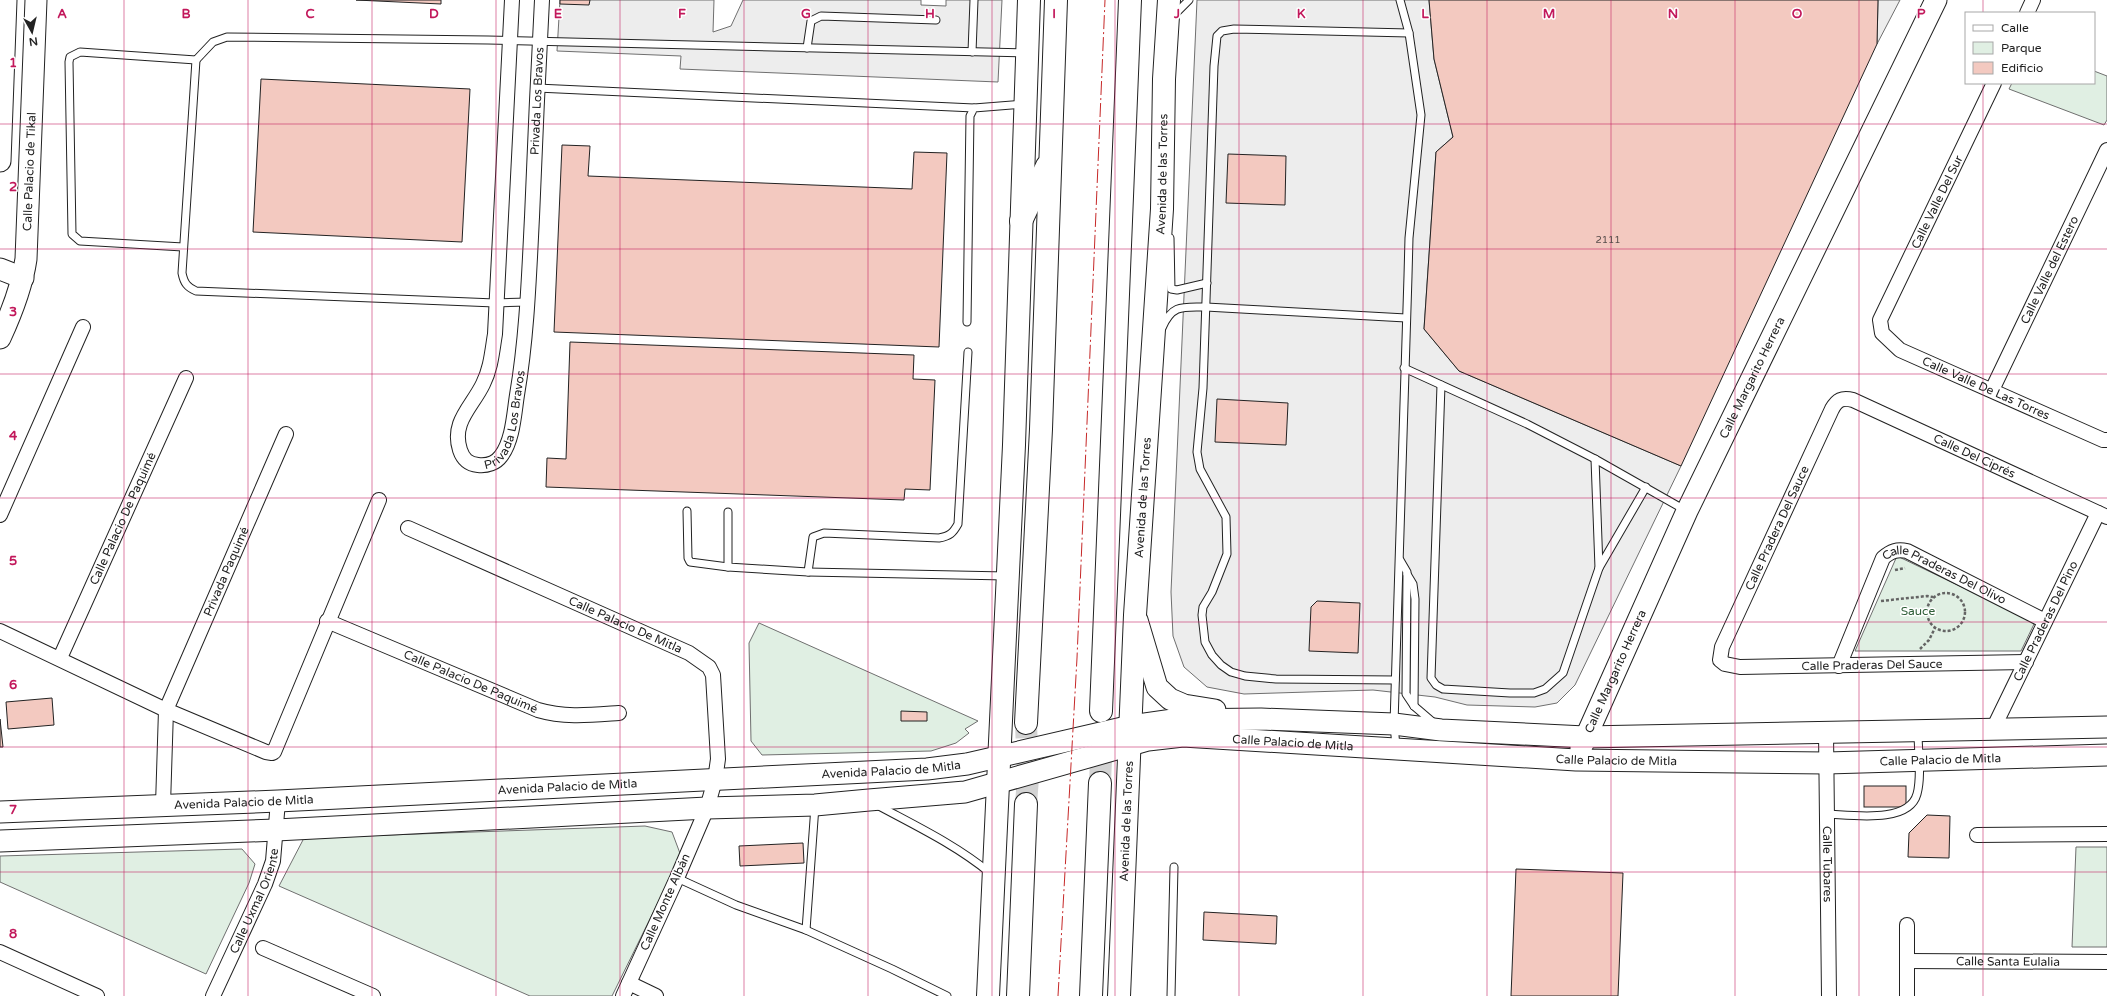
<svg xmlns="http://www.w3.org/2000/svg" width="2107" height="996" font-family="'Varela Round',sans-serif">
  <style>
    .green { fill: #e0efe3; stroke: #6f6f6f }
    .parking { fill: #ededed; stroke: #6f6f6f }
    .building { fill: #f3c9c0; stroke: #222 }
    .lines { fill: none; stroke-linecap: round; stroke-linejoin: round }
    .highway-tunnel { stroke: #d3d3d3; stroke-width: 22; stroke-dasharray: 22 11; stroke-linecap: butt }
    .lane-casing { stroke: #222; stroke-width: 9 }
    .street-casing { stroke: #222; stroke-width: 16 }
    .secondary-casing { stroke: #222; stroke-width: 23 }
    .primary-casing { stroke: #222; stroke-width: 24 }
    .highway-casing { stroke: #222; stroke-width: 24 }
    .path { stroke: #646464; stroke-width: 2.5; stroke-dasharray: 3 2; stroke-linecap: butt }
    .lane { stroke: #fff; stroke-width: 7 }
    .street { stroke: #fff; stroke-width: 14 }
    .secondary { stroke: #fff; stroke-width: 21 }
    .primary { stroke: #fff; stroke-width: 22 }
    .highway { stroke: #fff; stroke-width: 22 }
    .power { stroke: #c62828; stroke-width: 1; stroke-dasharray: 14 3 2 3; stroke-linecap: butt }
    .grid { fill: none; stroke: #c2185b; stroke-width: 1; stroke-opacity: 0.55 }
    .labels { text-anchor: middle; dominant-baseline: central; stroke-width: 3; stroke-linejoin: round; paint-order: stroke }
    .number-label { font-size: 10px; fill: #564c4a }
    .street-label { font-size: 12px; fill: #222; stroke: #fff }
    .park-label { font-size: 12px; fill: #2f5e38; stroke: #fff }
    .grid-label { font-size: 13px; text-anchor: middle; font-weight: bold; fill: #c2185b; stroke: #fff; stroke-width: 3; stroke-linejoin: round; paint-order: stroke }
  </style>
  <rect width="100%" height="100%" fill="#fff"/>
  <g class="green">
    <polygon points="2094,71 2107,76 2107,120 2104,125 2009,89 2012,83 2094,83"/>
    <polygon points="1897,556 2035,622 2021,651 1855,651"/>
    <polygon points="759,623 978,721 965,729 969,733 956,743 931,751 762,755 751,741 749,643"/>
    <polygon points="645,826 672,832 681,856 612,996 530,996 279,886 304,838"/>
    <polygon points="2076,847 2107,847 2107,947 2072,947"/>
    <polygon points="242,849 255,864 249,883 206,974 0,882 0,856"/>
  </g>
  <g class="parking">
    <polygon points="560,0 714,0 713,32 731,26 743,0 921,0 921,5 946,6 946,0 1002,0 998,82 680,69 681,56 557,51"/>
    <polygon points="1197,0 1429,0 1434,59 1453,137 1436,152 1424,329 1459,371 1681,466 1575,685 1557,703 1535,707 1467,705 1435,697 1373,690 1244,694 1207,687 1184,667 1173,636 1171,592"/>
    <polygon points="1878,0 1900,0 1877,44"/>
  </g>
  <g class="building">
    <polygon points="356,0 441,0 441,4"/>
    <polygon points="560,0 590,0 589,5 560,4"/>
    <polygon points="1429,0 1878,0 1877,44 1681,466 1459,371 1424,329 1436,152 1453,137 1434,59"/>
    <polygon points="261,79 470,89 462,242 253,232"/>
    <polygon points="562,145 590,146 588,176 912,189 914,152 947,153 939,347 554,332"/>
    <polygon points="1228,154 1286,156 1285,205 1226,203"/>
    <polygon points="570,342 914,355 913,379 935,380 930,490 905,489 904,500 546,487 547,458 566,459"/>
    <polygon points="1217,399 1288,403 1286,445 1215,442"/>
    <polygon points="1317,601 1360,603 1358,653 1309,651 1311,607"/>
    <polygon points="52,698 54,725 8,729 6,702"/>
    <polygon points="901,711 927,712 927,721 901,721"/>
    <polygon points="0,719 3,747 0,747"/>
    <rect x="1864" y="786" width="42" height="21"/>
    <polygon points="1927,815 1950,816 1949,858 1908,857 1909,833"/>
    <polygon points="803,843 804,863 740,866 739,846"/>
    <polygon points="1516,869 1623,873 1618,996 1511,996"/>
    <polygon points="1204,912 1277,916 1276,944 1203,940"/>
  </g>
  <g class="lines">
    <g class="highway-tunnel">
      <polyline points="1100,783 1102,735"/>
      <polyline points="1026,804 1028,778 1026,723"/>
    </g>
    <defs>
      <g id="lane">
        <polyline points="1174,15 1189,0"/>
        <polyline points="807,48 811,21 821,16 936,20"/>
        <polyline points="972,52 974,0"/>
        <path d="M196,60L182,273C184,283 187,287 196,291L495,303L528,302"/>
        <polyline points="537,88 974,108"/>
        <polyline points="1170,238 1171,289 1177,290 1207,283"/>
        <polyline points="183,247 80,241 72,234 69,62 70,57 80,52 196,60 213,42 227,37 488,40 1024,53"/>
        <polyline points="967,322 970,116 974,108 1023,104"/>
        <path d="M1162,328C1172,304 1183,307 1206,307L1406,318"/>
        <polyline points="1404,368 1527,424 1595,459 1685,510"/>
        <polyline points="1441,385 1431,678 1436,685 1443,689 1510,693 1534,693 1545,689 1563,673 1599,568 1595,459"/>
        <polyline points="687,511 688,558 690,562 728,567"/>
        <path d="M728,512V567L808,572L813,537L824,533L939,538C950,536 953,533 958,524L968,352"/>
        <polyline points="1400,560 1407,572 1406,694 1414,706 1435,724"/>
        <polyline points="1599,568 1646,487"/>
        <polyline points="808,572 1006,576"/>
        <polyline points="1407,574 1413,584 1415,599 1414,706"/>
        <polyline points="1395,680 1276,679 1245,676 1231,672 1221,665 1212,655 1205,642 1202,615 1203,607 1212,592 1227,554 1226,517 1200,469 1197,452 1203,388 1214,66 1217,36 1222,31 1234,29 1409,33"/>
        <polyline points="1396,747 1394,724 1408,276 1409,238 1421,115 1409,33 1400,0"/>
        <path d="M877,805C916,826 956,845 990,873"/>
        <path d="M1827,814C1852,815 1909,824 1917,794C1922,776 1918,752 1918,732"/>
        <polyline points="677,878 736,905 806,930 892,969 947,996"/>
        <polyline points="806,930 815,806"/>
        <polyline points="1171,996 1174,867"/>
      </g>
      <g id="street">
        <path id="s1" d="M512,0L495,334C492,352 491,368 483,384C472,407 451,422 460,450C463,459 468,464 478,465C487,466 496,463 501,456C513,440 514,414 517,395C527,336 529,276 532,217C535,145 538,72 542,0"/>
        <polyline points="2027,13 2033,0"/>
        <path id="s2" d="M1994,83L1880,320L1882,333L1900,350L2103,440H2107"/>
        <path id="s3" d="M1992,390L2107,150"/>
        <polyline points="0,515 83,327"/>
        <path id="s4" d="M408,528L689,653L709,667L713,675L718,759L715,780L707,808L677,878L623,996"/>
        <path id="s5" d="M327,621L538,710C565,718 591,715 619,713"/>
        <polyline points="0,631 166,710 266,752 272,753 274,752 379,500"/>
        <path id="s6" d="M60,658L186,378"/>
        <path id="s7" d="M2026,662L1740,667L1725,664L1720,660L1722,647L1832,409C1837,400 1842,397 1853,400L2107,517"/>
        <path id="s8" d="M1839,666L1883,558C1891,551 1897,549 1907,551L2045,621"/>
        <path id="s9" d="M1993,729L2098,513"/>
        <path id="s10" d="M1826,732L1829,996"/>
        <path id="s11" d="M163,805L166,710L286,434"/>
        <polyline points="1977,835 2107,834"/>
        <polyline points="1907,925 1907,996"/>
        <polyline points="263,948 373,996"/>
        <polyline points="0,952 97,996"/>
        <path id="s12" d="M1908,961L2107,962"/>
        <polyline points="629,983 656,996"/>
        <path id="s13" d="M213,996L265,884L273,861L278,801"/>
      </g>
      <g id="secondary">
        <polyline points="0,161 6,0"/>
        <polyline points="0,269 23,278"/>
        <path id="s14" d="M0,338C12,312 22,287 26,259L36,0"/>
        <polyline points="1137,620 1157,687 1170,699 1184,705 1215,710"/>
        <path id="s15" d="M1581,748L1687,511L1936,0"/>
        <path id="s16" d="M0,812L278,801L927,769L967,764L1131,726L1173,720L1261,719L1394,724L1441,730L1585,737L2107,727"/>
        <path id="s17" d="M0,841L276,830L707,808L815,805L869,800L965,792L1148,740L1183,736L1576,760L1827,763L2107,755"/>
      </g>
      <g id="primary">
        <polyline points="988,996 1014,445 1029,0"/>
        <path id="s18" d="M1119,996L1135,615L1162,209L1164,79L1169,0"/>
      </g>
      <g id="highway">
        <polyline points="1021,221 1047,166"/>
        <polyline points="1101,711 1130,0"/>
        <polyline points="1026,723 1041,429 1056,0"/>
        <polyline points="1018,996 1026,804"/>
        <polyline points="1091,996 1100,783"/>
      </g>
    </defs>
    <use href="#lane" class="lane-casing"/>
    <use href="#street" class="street-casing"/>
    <use href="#secondary" class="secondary-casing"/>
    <use href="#primary" class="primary-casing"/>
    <use href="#highway" class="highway-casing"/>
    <g class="path">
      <polyline points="1895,570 1905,568"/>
      <circle cx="1946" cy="612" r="19"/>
      <polyline points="1881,601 1927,596 1933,597"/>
      <polyline points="1920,649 1929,640 1935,628"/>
    </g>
    <use href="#lane" class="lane"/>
    <use href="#street" class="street"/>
    <use href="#secondary" class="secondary"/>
    <use href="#primary" class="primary"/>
    <use href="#highway" class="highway"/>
    <polyline class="power" points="1058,996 1077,658 1105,0"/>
  </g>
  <path class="grid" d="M124,0V996M248,0V996M372,0V996M496,0V996M620,0V996M744,0V996M868,0V996M992,0V996M1115,0V996M1239,0V996M1363,0V996M1487,0V996M1611,0V996M1735,0V996M1859,0V996M1983,0V13M1983,83V996M0,124H2107M0,249H2107M0,374H2107M0,498H2107M0,622H2107M0,747H2107M0,872H2107"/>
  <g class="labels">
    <g class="number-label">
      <text x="1608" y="240">2111</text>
    </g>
    <g class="street-label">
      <text stroke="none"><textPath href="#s1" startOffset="868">Privada Los Bravos</textPath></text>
      <text stroke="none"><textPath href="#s14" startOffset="171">Calle Palacio de Tikal</textPath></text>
      <text stroke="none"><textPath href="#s18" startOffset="823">Avenida de las Torres</textPath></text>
      <text transform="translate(1937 202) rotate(-64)">Calle Valle Del Sur</text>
      <text stroke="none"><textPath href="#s3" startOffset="133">Calle Valle del Estero</textPath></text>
      <text stroke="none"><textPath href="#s15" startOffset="408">Calle Margarito Herrera</textPath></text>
      <text stroke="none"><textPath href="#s2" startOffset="395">Calle Valle De Las Torres</textPath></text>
      <text stroke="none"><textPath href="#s1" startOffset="544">Privada Los Bravos</textPath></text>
      <text stroke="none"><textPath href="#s7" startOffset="742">Calle Del Ciprés</textPath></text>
      <text stroke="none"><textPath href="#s18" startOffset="499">Avenida de las Torres</textPath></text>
      <text stroke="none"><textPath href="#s6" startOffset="153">Calle Palacio De Paquimé</textPath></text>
      <text stroke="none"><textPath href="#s7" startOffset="452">Calle Pradera Del Sauce</textPath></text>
      <text stroke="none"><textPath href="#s11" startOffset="246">Privada Paquimé</textPath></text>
      <text stroke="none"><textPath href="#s8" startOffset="185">Calle Praderas Del Olivo</textPath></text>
      <text stroke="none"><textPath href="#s9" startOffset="120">Calle Praderas Del Pino</textPath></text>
      <text stroke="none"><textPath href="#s4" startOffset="238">Calle Palacio De Mitla</textPath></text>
      <text transform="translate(1872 665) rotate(-1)">Calle Praderas Del Sauce</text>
      <text stroke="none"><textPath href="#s15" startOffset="84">Calle Margarito Herrera</textPath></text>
      <text stroke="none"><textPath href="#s5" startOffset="156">Calle Palacio De Paquimé</textPath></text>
      <text stroke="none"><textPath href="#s17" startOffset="1302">Calle Palacio de Mitla</textPath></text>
      <text stroke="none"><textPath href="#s17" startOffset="1626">Calle Palacio de Mitla</textPath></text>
      <text stroke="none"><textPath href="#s17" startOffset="1950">Calle Palacio de Mitla</textPath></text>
      <text stroke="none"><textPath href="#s16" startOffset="892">Avenida Palacio de Mitla</textPath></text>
      <text stroke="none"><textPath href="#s16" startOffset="568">Avenida Palacio de Mitla</textPath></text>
      <text stroke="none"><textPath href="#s16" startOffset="244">Avenida Palacio de Mitla</textPath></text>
      <text stroke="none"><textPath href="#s18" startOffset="175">Avenida de las Torres</textPath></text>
      <text stroke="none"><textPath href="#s10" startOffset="132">Calle Tubares</textPath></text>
      <text stroke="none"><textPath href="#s13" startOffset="104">Calle Uxmal Oriente</textPath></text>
      <text transform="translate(665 902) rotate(-66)">Calle Monte Albán</text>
      <text stroke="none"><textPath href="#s12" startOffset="100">Calle Santa Eulalia</textPath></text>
    </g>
    <g class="park-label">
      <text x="1918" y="611">Sauce</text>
    </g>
  </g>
  <g class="grid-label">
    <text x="62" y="18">A</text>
    <text x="186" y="18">B</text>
    <text x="310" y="18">C</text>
    <text x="434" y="18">D</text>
    <text x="558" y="18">E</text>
    <text x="682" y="18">F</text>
    <text x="806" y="18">G</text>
    <text x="930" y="18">H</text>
    <text x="1054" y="18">I</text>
    <text x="1177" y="18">J</text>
    <text x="1301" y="18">K</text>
    <text x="1425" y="18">L</text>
    <text x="1549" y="18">M</text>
    <text x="1673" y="18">N</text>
    <text x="1797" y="18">O</text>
    <text x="1921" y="18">P</text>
    <text x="13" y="67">1</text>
    <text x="13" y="191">2</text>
    <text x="13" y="316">3</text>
    <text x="13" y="440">4</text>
    <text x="13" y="565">5</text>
    <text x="13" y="689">6</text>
    <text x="13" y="814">7</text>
    <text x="13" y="938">8</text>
  </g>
  <rect x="1965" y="12" width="130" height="72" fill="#ffffff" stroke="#a7a7a7"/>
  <rect x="1973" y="25" width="20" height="6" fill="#ffffff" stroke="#a7a7a7"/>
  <text x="2001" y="32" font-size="12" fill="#222222">Calle</text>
  <rect x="1973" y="42" width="20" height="12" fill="#e0efe3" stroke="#a7a7a7"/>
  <text x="2001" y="52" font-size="12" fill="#222222">Parque</text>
  <rect x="1973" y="62" width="20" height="12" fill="#f3c9c0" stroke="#a7a7a7"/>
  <text x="2001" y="72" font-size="12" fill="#222222">Edificio</text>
  <g transform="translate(32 32) rotate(172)" stroke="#ffffff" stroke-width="3" paint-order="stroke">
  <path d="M0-3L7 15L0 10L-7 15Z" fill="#222222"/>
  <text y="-6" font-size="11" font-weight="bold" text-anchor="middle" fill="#222222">N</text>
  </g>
</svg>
